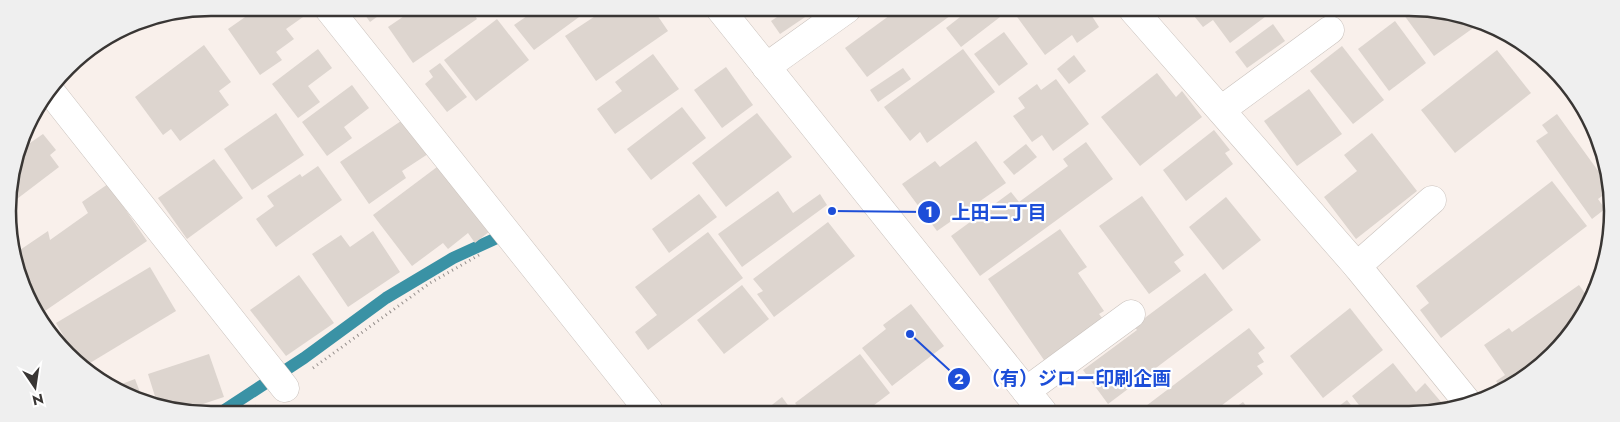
<svg xmlns="http://www.w3.org/2000/svg" width="1620" height="422" font-family="Jost,'Noto Sans JP',sans-serif">
  <style>
    .lines { fill: none; stroke-linecap: round; stroke-linejoin: round }
    .stream { stroke: #3a92a5; stroke-width: 12 }
    .building { fill: #ddd5cf }
    .minor-casing { stroke: #cac2bd; stroke-width: 29 }
    .path { stroke: #958f8c; stroke-width: 3; stroke-dasharray: 1 4; stroke-linecap: butt }
    .minor { stroke: #fff; stroke-width: 28 }
    .rim { fill: none; stroke: #393634; stroke-width: 2.5 }
    .leader { fill: none; stroke: #1d4ed8; stroke-width: 2 }
    .callout-dot { fill: #1d4ed8; stroke: #fff; stroke-width: 2 }
    .mark-label { font-size: 15px; text-anchor: middle; font-weight: bold; fill: #fff }
    .callout-label { font-size: 19px; text-anchor: middle; font-weight: bold; fill: #1d4ed8; stroke: #fff; stroke-width: 4.5; stroke-linejoin: round; paint-order: stroke }
  </style>
  <rect width="100%" height="100%" fill="#f9f0eb"/>
  <g class="lines">
    <polyline class="stream" points="223,411 304,358 386,298 453,258 499,237"/>
  </g>
  <g class="building">
    <polygon points="243,8 311,8 313,10 286,29 294,39 276,52 282,60 260,75 228,29 248,15"/>
    <polygon points="360,8 389,8 370,22"/>
    <polygon points="416,8 470,8 477,19 413,63 388,27"/>
    <polygon points="521,8 590,9 534,50 514,25 527,16"/>
    <polygon points="606,9 642,9 647,17 655,12 668,31 596,81 565,36"/>
    <polygon points="789,9 817,9 780,34 771,21"/>
    <polygon points="897,10 958,10 867,77 845,48"/>
    <polygon points="969,10 995,10 1000,17 961,47 946,28"/>
    <polygon points="1012,10 1088,10 1099,27 1077,43 1072,35 1045,55"/>
    <polygon points="1190,11 1273,11 1230,43 1213,20 1203,27"/>
    <polygon points="1401,11 1448,11 1473,21 1476,26 1434,56"/>
    <polygon points="497,19 529,60 476,101 444,60"/>
    <polygon points="1395,21 1426,63 1389,91 1358,49"/>
    <polygon points="1273,24 1285,41 1247,68 1235,52"/>
    <polygon points="1004,32 1028,64 999,86 974,54"/>
    <polygon points="204,45 231,82 219,91 229,105 180,141 171,129 163,135 135,97"/>
    <polygon points="1342,46 1384,100 1353,124 1310,71"/>
    <polygon points="318,49 332,68 308,86 320,102 298,118 272,84"/>
    <polygon points="963,49 995,92 927,143 920,132 910,141 884,107"/>
    <polygon points="1497,50 1531,93 1455,153 1421,110"/>
    <polygon points="653,54 679,89 615,134 597,109 622,91 615,82"/>
    <polygon points="1074,55 1086,71 1069,84 1057,69"/>
    <polygon points="440,63 467,97 447,112 425,84 433,77 429,71"/>
    <polygon points="726,67 753,105 722,128 694,90"/>
    <polygon points="903,68 911,79 878,102 870,90"/>
    <polygon points="1157,73 1176,97 1182,91 1202,117 1140,166 1101,117"/>
    <polygon points="1056,79 1089,124 1053,151 1042,135 1032,142 1013,116 1025,108 1018,98 1037,84 1041,90"/>
    <polygon points="352,85 369,108 344,127 352,138 327,156 302,122"/>
    <polygon points="1309,89 1342,134 1297,166 1264,121"/>
    <polygon points="682,107 706,138 651,180 627,149"/>
    <polygon points="276,113 304,155 252,190 224,149"/>
    <polygon points="757,113 792,157 726,207 692,163"/>
    <polygon points="1557,114 1609,186 1609,191 1598,199 1605,209 1592,219 1536,141 1548,133 1542,125"/>
    <polygon points="407,117 431,152 402,171 406,178 369,204 340,162"/>
    <polygon points="1214,130 1230,150 1225,153 1233,164 1186,201 1163,170"/>
    <polygon points="1372,133 1417,191 1356,239 1324,197 1357,171 1344,155"/>
    <polygon points="43,134 56,150 50,155 59,167 9,205 8,197 24,136 30,143"/>
    <polygon points="976,141 1006,183 937,231 902,184 935,161 940,167"/>
    <polygon points="1086,142 1113,179 980,276 951,236 1011,192 1019,202 1068,166 1063,159"/>
    <polygon points="1026,144 1037,157 1014,175 1003,162"/>
    <polygon points="214,159 243,198 187,239 158,198"/>
    <polygon points="445,161 495,227 475,243 468,233 448,249 443,243 412,266 373,215"/>
    <polygon points="318,166 342,200 276,247 256,219 274,206 267,196 300,174 302,177"/>
    <polygon points="1552,181 1587,226 1441,338 1420,310 1429,303 1416,286"/>
    <polygon points="108,184 147,241 42,313 32,298 15,264 14,254 48,231 50,240 88,213 82,202"/>
    <polygon points="778,191 793,213 820,194 827,205 742,267 718,234"/>
    <polygon points="699,194 717,217 669,253 652,229"/>
    <polygon points="1142,196 1184,255 1174,262 1181,271 1149,294 1099,226"/>
    <polygon points="1226,197 1261,240 1223,270 1189,227"/>
    <polygon points="828,222 855,256 774,317 757,294 763,291 753,279"/>
    <polygon points="1060,229 1087,267 1078,273 1104,311 1099,314 1103,319 1044,360 988,279"/>
    <polygon points="373,231 400,272 348,307 312,254 341,235 350,247"/>
    <polygon points="708,232 743,278 648,350 635,332 657,315 635,287"/>
    <polygon points="150,267 176,311 85,366 77,359 56,323"/>
    <polygon points="1205,273 1233,310 1108,404 1083,370 1137,330 1134,326"/>
    <polygon points="299,275 334,323 286,356 250,310"/>
    <polygon points="742,285 769,319 724,354 697,320"/>
    <polygon points="1579,285 1590,300 1585,312 1553,355 1503,391 1496,381 1505,375 1484,345 1509,328 1512,332"/>
    <polygon points="911,304 944,346 892,386 862,348 886,329 883,325"/>
    <polygon points="1350,308 1383,350 1323,398 1290,356"/>
    <polygon points="1249,328 1265,348 1258,353 1264,362 1257,366 1263,374 1213,412 1138,412"/>
    <polygon points="209,354 224,397 182,411 172,411 158,406 148,374"/>
    <polygon points="860,354 890,393 865,412 802,412 795,403"/>
    <polygon points="1393,363 1416,392 1425,383 1447,409 1435,413 1365,413 1352,396"/>
    <polygon points="135,379 143,400 111,388"/>
    <polygon points="782,397 793,412 763,412"/>
    <polygon points="1347,400 1357,413 1330,413"/>
    <polygon points="1243,402 1251,412 1229,412"/>
  </g>
  <g class="lines">
    <defs>
      <g id="minor">
        <polyline points="328,8 649,411"/>
        <polyline points="720,9 1043,412"/>
        <polyline points="1133,10 1357,266 1468,403"/>
        <polyline points="766,67 847,9"/>
        <polyline points="51,92 285,388"/>
        <polyline points="1221,110 1330,30"/>
        <polyline points="1357,266 1432,200"/>
        <polyline points="1026,391 1131,314"/>
      </g>
    </defs>
    <use href="#minor" class="minor-casing"/>
    <g class="path">
      <polyline points="313,368 430,283 479,255"/>
      <polyline points="247,411 256,406"/>
    </g>
    <use href="#minor" class="minor"/>
  </g>
  <path d="M0 0H1620V422H0ZM211 16H1409A195 195 0 0 1 1604 211V211A195 195 0 0 1 1409 406H211A195 195 0 0 1 16 211V211A195 195 0 0 1 211 16Z" fill="#efefef" fill-rule="evenodd"/>
  <path class="rim" d="M211 16H1409A195 195 0 0 1 1604 211V211A195 195 0 0 1 1409 406H211A195 195 0 0 1 16 211V211A195 195 0 0 1 211 16Z"/>
  <path class="leader" d="M832 211L929 212M910 334L959 379"/>
  <g class="callout-dot">
    <circle cx="832" cy="211" r="5"/>
    <circle cx="910" cy="334" r="5"/>
    <circle cx="929" cy="212" r="12"/>
    <circle cx="959" cy="379" r="12"/>
  </g>
  <g class="mark-label">
    <text x="929" y="217">1</text>
    <text x="959" y="384">2</text>
  </g>
  <g class="callout-label">
    <text x="999" y="219">上田二丁目</text>
    <text x="1076" y="385">（有）ジロー印刷企画</text>
  </g>
  <g transform="translate(35 387) rotate(167)" stroke="#ffffff" stroke-width="4" paint-order="stroke">
  <path d="M0-4L9 19L0 12L-9 19Z" fill="#393634"/>
  <text y="-8" font-size="14" font-weight="bold" text-anchor="middle" fill="#393634">N</text>
  </g>
</svg>
